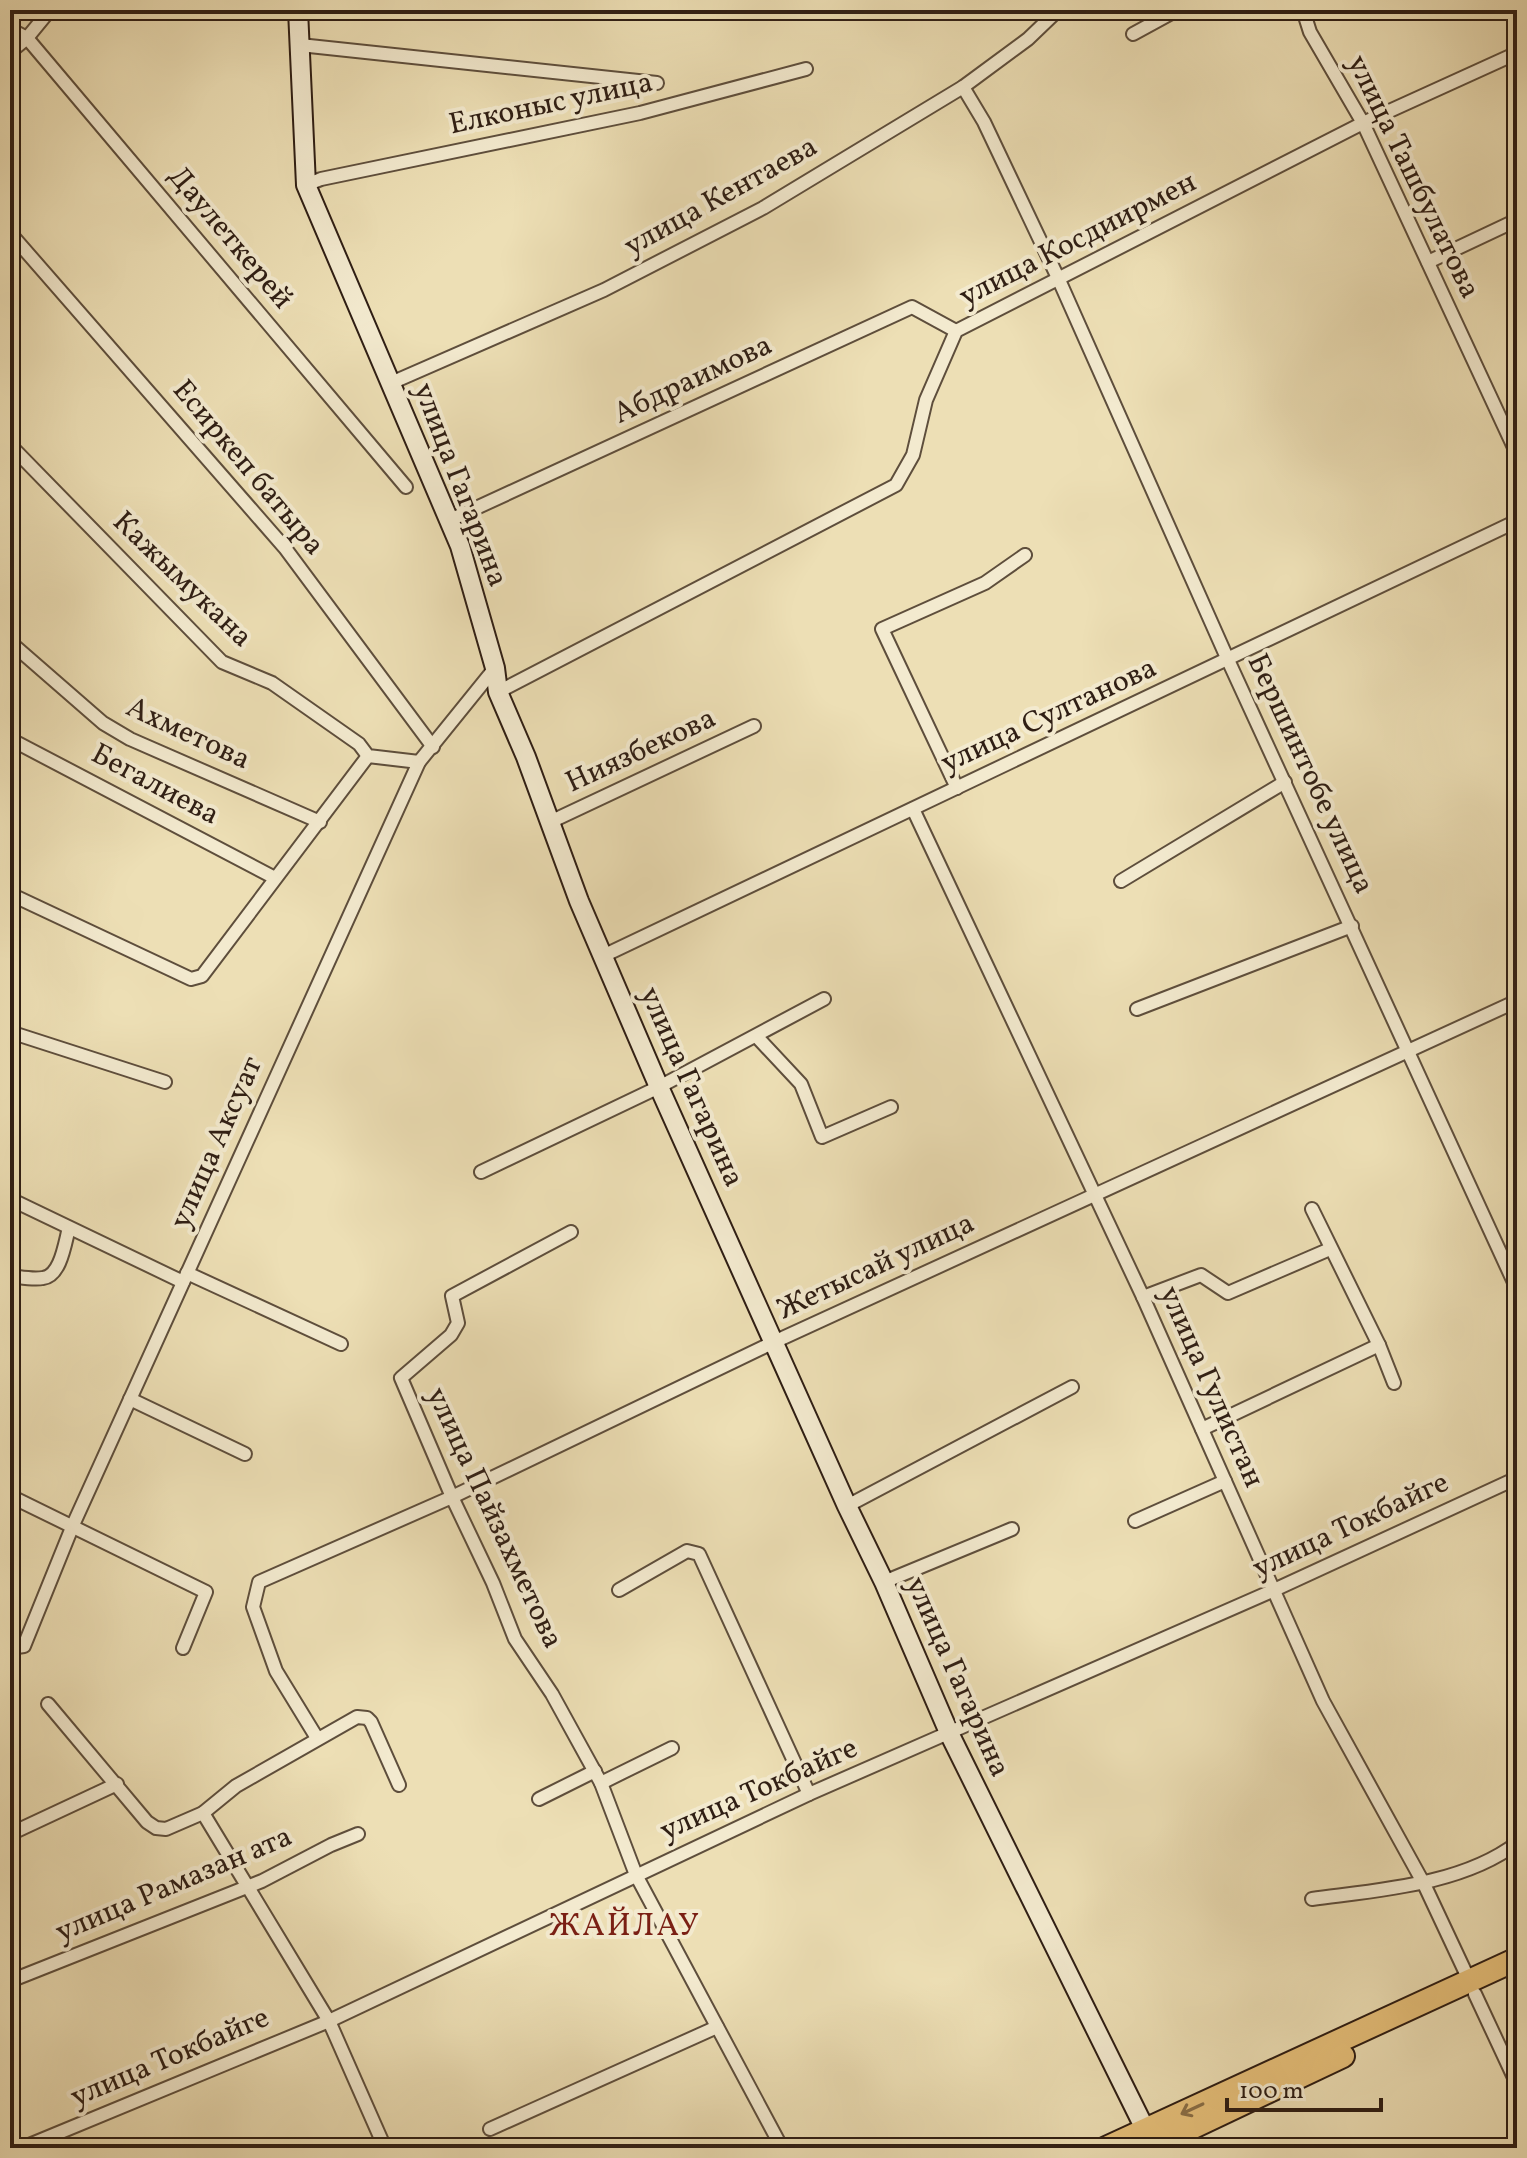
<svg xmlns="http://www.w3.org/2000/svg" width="1527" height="2158" font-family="Vollkorn,serif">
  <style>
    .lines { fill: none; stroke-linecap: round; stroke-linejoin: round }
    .street-casing { stroke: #5e4e3c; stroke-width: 16 }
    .secondary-casing { stroke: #2f1e14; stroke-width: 22 }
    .highway-casing { stroke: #2f1e14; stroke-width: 26 }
    .street { stroke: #f3eacf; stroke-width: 12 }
    .secondary { stroke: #f3eacf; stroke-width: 18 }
    .highway { stroke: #e6c07a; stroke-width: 22 }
    .oneway { stroke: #8a6f47 }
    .labels { text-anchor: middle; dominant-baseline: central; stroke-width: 8; stroke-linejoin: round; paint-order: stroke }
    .street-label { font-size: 30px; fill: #2f1e14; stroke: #f3eacf }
    .neighbourhood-label { font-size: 32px; letter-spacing: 2px; fill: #7a1f14; stroke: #f3eacf }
  </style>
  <rect width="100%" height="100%" fill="#eddfb5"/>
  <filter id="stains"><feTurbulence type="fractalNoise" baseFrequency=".0025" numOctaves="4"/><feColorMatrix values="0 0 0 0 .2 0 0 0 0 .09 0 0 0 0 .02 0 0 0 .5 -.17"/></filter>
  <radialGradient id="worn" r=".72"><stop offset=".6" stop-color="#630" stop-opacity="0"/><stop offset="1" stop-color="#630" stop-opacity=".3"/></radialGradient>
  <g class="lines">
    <defs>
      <g id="street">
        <polyline points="1303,10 1310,32 1363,123 1517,454"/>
        <polyline points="10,29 27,38 406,487"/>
        <polyline points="1133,34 1177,10"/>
        <polyline points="300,45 657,83"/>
        <polyline points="10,52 27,38 50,10"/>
        <polyline points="963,87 984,122 1059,280 1228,660 1517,1289"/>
        <polyline points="306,185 321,179 640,113 806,69"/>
        <polyline points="10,233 285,548 433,747"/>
        <polyline points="1428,262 1517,220"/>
        <polyline points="391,383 604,290 763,208 963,87 1028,39 1053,15"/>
        <polyline points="10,445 222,662 272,683 359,744 368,756 419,762"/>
        <polyline points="450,520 912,307 956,331"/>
        <polyline points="10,642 103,723 130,739 320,822"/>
        <polyline points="498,692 896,485 913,455 926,400 956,331 1363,123 1517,53"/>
        <polyline points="10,739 275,878"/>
        <polyline points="957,788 882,629 985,583 1025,555"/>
        <polyline points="913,809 1143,1297 1323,1701 1424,1884 1470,1982"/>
        <polyline points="550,822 754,726"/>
        <polyline points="1121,881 1285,782"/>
        <polyline points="10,894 191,979 202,976 368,756"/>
        <polyline points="603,956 1517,521"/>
        <polyline points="1137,1009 1352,926"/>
        <polyline points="10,1032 165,1082"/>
        <polyline points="757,1037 801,1084 822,1137 891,1107"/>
        <polyline points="481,1172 659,1087 824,999"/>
        <polyline points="10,1199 183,1282"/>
        <polyline points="1312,1209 1379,1345 1394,1383"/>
        <polyline points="571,1232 452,1296 458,1323 451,1335 401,1378 452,1497 493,1583 515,1639 552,1694 601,1783 636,1875 782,2148"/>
        <polyline points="187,1273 341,1344"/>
        <path d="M10,1276C20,1277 33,1280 43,1278C61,1276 65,1242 69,1228"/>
        <polyline points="1143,1297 1201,1275 1228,1293 1330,1249"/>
        <polyline points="130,1399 245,1454"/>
        <polyline points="1202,1429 1379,1345"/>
        <polyline points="10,1496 206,1592 183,1648"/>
        <polyline points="847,1506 1072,1387"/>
        <polyline points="1135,1521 1225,1481"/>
        <polyline points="884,1582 1012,1529"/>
        <polyline points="619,1590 687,1551 699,1554 809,1794"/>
        <polyline points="10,1648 24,1646 73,1525 419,762 495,668"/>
        <polyline points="48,1704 147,1822 156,1828 166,1829 203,1813 236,1786 357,1717 367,1718 371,1722 399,1785"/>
        <polyline points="317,1738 276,1671 253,1607 259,1582 452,1497 774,1342 1517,1001"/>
        <polyline points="601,1783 672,1748"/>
        <polyline points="539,1799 595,1771"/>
        <polyline points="203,1813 329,2021 385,2148"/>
        <polyline points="10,1834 117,1784"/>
        <path d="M1312,1899C1378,1890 1462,1885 1517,1843"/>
        <polyline points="10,1981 262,1881 331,1845 358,1834"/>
        <polyline points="1475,1994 1517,2084"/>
        <polyline points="490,2129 717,2027"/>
        <polyline points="22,2148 329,2021 809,1794 1272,1591 1517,1478"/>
      </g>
      <polyline id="secondary" points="298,10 306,185 460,546 495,668 498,692 526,757 579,901 659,1087 847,1506 884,1582 950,1735 1151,2141"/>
      <g id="highway">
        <polyline points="1106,2148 1517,1959"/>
        <polyline points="1149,2148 1343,2056"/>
      </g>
    </defs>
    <use href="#street" class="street-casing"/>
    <use href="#secondary" class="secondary-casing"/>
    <use href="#highway" class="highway-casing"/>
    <use href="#street" class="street"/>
    <use href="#secondary" class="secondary"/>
    <use href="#highway" class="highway"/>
  </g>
  <defs><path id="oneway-shaft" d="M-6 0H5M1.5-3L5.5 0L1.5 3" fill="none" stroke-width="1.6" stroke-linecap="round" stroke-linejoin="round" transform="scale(2)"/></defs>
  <use class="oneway" href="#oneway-shaft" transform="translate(1192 2109) rotate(155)"/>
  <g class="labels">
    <g class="street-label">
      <text transform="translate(551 104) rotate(-12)">Елконыс улица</text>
      <text transform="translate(1413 177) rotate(64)">улица Ташбулатова</text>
      <text transform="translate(721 197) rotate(-29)">улица Кентаева</text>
      <text transform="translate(230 238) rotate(50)">Даулеткерей</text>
      <text transform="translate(1078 240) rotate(-27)">улица Косдиирмен</text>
      <text transform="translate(693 380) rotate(-25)">Абдраимова</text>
      <text transform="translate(248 468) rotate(50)">Есиркеп батыра</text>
      <text transform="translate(460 485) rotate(69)">улица Гагарина</text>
      <text transform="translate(182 580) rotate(44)">Кажымукана</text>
      <text transform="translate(1049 716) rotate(-25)">улица Султанова</text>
      <text transform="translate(188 734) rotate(25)">Ахметова</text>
      <text transform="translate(641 751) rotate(-25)">Ниязбекова</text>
      <text transform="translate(1310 774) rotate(65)">Бершинтобе улица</text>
      <text transform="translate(155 785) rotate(28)">Бегалиева</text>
      <text transform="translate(691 1087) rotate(66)">улица Гагарина</text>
      <text transform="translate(217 1143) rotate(-66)">улица Аксуат</text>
      <text transform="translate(876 1267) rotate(-25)">Жетысай улица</text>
      <text transform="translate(1211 1387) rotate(66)">улица Гулистан</text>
      <text transform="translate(494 1518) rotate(65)">улица Пайзахметова</text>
      <text transform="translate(1351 1526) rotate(-25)">улица Токбайге</text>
      <text transform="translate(957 1677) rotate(66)">улица Гагарина</text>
      <text transform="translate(759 1790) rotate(-24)">улица Токбайге</text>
      <text transform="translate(174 1885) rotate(-23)">улица Рамазан ата</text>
      <text transform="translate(170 2058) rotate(-23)">улица Токбайге</text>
    </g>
    <g class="neighbourhood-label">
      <text x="625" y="1927">ЖАЙЛАУ</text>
    </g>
  </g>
  <rect width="1527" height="2158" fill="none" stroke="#eddfb5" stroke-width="40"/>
  <rect x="12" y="12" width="1503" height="2134" fill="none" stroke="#2f1e14" stroke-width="4"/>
  <rect x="20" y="20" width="1487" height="2118" fill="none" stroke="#2f1e14" stroke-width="2"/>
  <path d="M1227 2098v12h154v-12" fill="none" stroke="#2f1e14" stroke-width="4"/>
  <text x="1239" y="2098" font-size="24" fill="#2f1e14" stroke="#f3eacf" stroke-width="6" paint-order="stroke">100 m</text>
  <rect width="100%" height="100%" filter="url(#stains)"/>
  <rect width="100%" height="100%" fill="url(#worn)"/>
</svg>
